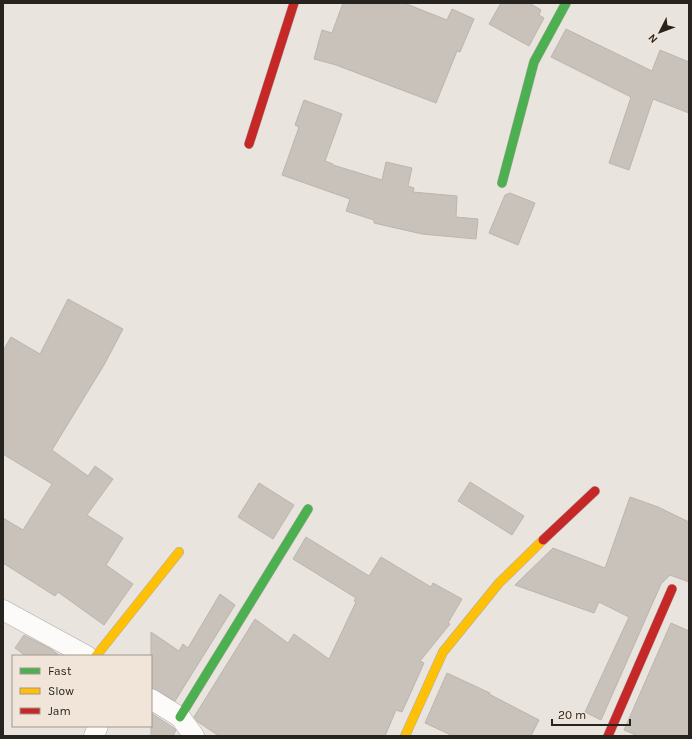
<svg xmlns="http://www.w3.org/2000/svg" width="692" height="739" font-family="Karla,sans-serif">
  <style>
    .building { fill: #c8c2ba; stroke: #bab5af }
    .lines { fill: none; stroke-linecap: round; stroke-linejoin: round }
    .street-casing { stroke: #afaaa5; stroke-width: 21 }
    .fast-casing { stroke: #afaaa5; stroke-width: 10 }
    .slow-casing { stroke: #afaaa5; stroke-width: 10 }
    .jam-casing { stroke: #afaaa5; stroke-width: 10 }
    .street { stroke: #fcfbfa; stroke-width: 20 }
    .fast { stroke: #4caf50; stroke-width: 9 }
    .slow { stroke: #ffc107; stroke-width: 9 }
    .jam { stroke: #c62828; stroke-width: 9 }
  </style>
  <rect width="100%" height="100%" fill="#eae4de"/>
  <g class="building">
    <polygon points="343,3 404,3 447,20 452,9 474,19 460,52 457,51 436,103 336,65 314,59 322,30 332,33"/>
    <polygon points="501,3 529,3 541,10 539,15 544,18 529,46 489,24"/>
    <polygon points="566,29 652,71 660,50 689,62 689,113 653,99 629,170 609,163 631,97 551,57"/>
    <polygon points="304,100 342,114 325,161 333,164 333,165 382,180 386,162 412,168 408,186 414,188 413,192 457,196 456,217 478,219 476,239 422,234 374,223 374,220 346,211 350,199 282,175 299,127 295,125"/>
    <polygon points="510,193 535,203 518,245 489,233 505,195"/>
    <polygon points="68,299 123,329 104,365 52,450 88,476 95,466 113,479 87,515 123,538 106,565 133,584 104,625 58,592 55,596 3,563 3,518 23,530 52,484 3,454 3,351 11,337 40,354"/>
    <polygon points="470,482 524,516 512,535 458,501"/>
    <polygon points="259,483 294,505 273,539 238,517"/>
    <polygon points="630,497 658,507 689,522 689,582 670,575 661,584 601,720 585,712 629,617 599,602 594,613 515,585 553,548 605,568"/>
    <polygon points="306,537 369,576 381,557 431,587 433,583 462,599 448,623 450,624 420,661 424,663 402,712 396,710 385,736 219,736 198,722 194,717 255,619 288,643 294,634 329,659 356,602 354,601 356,598 293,559"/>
    <polygon points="220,594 235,605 175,701 151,688 151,632 179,651 183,644 188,648"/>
    <polygon points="671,623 689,631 689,736 638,736 624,730"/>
    <polygon points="24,635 51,649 60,656 26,656 15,648"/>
    <polygon points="447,673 490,693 489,694 539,720 531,736 453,736 425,723"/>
    <polygon points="151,713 174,728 176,730 173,736 151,736"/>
  </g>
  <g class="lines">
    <defs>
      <g id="street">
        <polyline points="3,610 87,656"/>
        <polyline points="151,699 180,717 194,736"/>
        <polyline points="94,736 98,726"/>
      </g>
      <g id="fast">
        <polyline points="502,183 534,62 566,3"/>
        <polyline points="180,717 308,509"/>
      </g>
      <g id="slow">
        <polyline points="96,656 179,552"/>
        <polyline points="405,736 443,652 499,583 543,540"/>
      </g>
      <g id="jam">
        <polyline points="249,144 294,3"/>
        <polyline points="543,540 595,491"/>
        <polyline points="608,736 672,589"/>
      </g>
    </defs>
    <use href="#street" class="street-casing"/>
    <use href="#fast" class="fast-casing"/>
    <use href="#slow" class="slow-casing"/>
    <use href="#jam" class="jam-casing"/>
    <use href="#street" class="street"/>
    <use href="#fast" class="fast"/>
    <use href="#slow" class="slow"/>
    <use href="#jam" class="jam"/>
  </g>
  <rect width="692" height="739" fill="none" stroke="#27231e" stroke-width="8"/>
  <rect x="12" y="655" width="140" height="72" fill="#f0e5d8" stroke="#a0978e"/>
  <rect x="20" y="668" width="20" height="6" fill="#4caf50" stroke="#a0978e"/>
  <text x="48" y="675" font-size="12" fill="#27231e">Fast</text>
  <rect x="20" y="688" width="20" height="6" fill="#ffc107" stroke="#a0978e"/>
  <text x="48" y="695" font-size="12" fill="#27231e">Slow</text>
  <rect x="20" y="708" width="20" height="6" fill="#c62828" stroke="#a0978e"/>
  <text x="48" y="715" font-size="12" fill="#27231e">Jam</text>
  <g transform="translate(660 32) rotate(228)" stroke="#f0e5d8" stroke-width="3" paint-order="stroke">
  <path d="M0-3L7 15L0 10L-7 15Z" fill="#27231e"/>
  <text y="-6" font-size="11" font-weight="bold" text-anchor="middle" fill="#27231e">N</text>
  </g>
  <path d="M552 719v6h78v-6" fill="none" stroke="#27231e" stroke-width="2"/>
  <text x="558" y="719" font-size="12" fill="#27231e" stroke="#f0e5d8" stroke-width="3" paint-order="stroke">20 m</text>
</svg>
